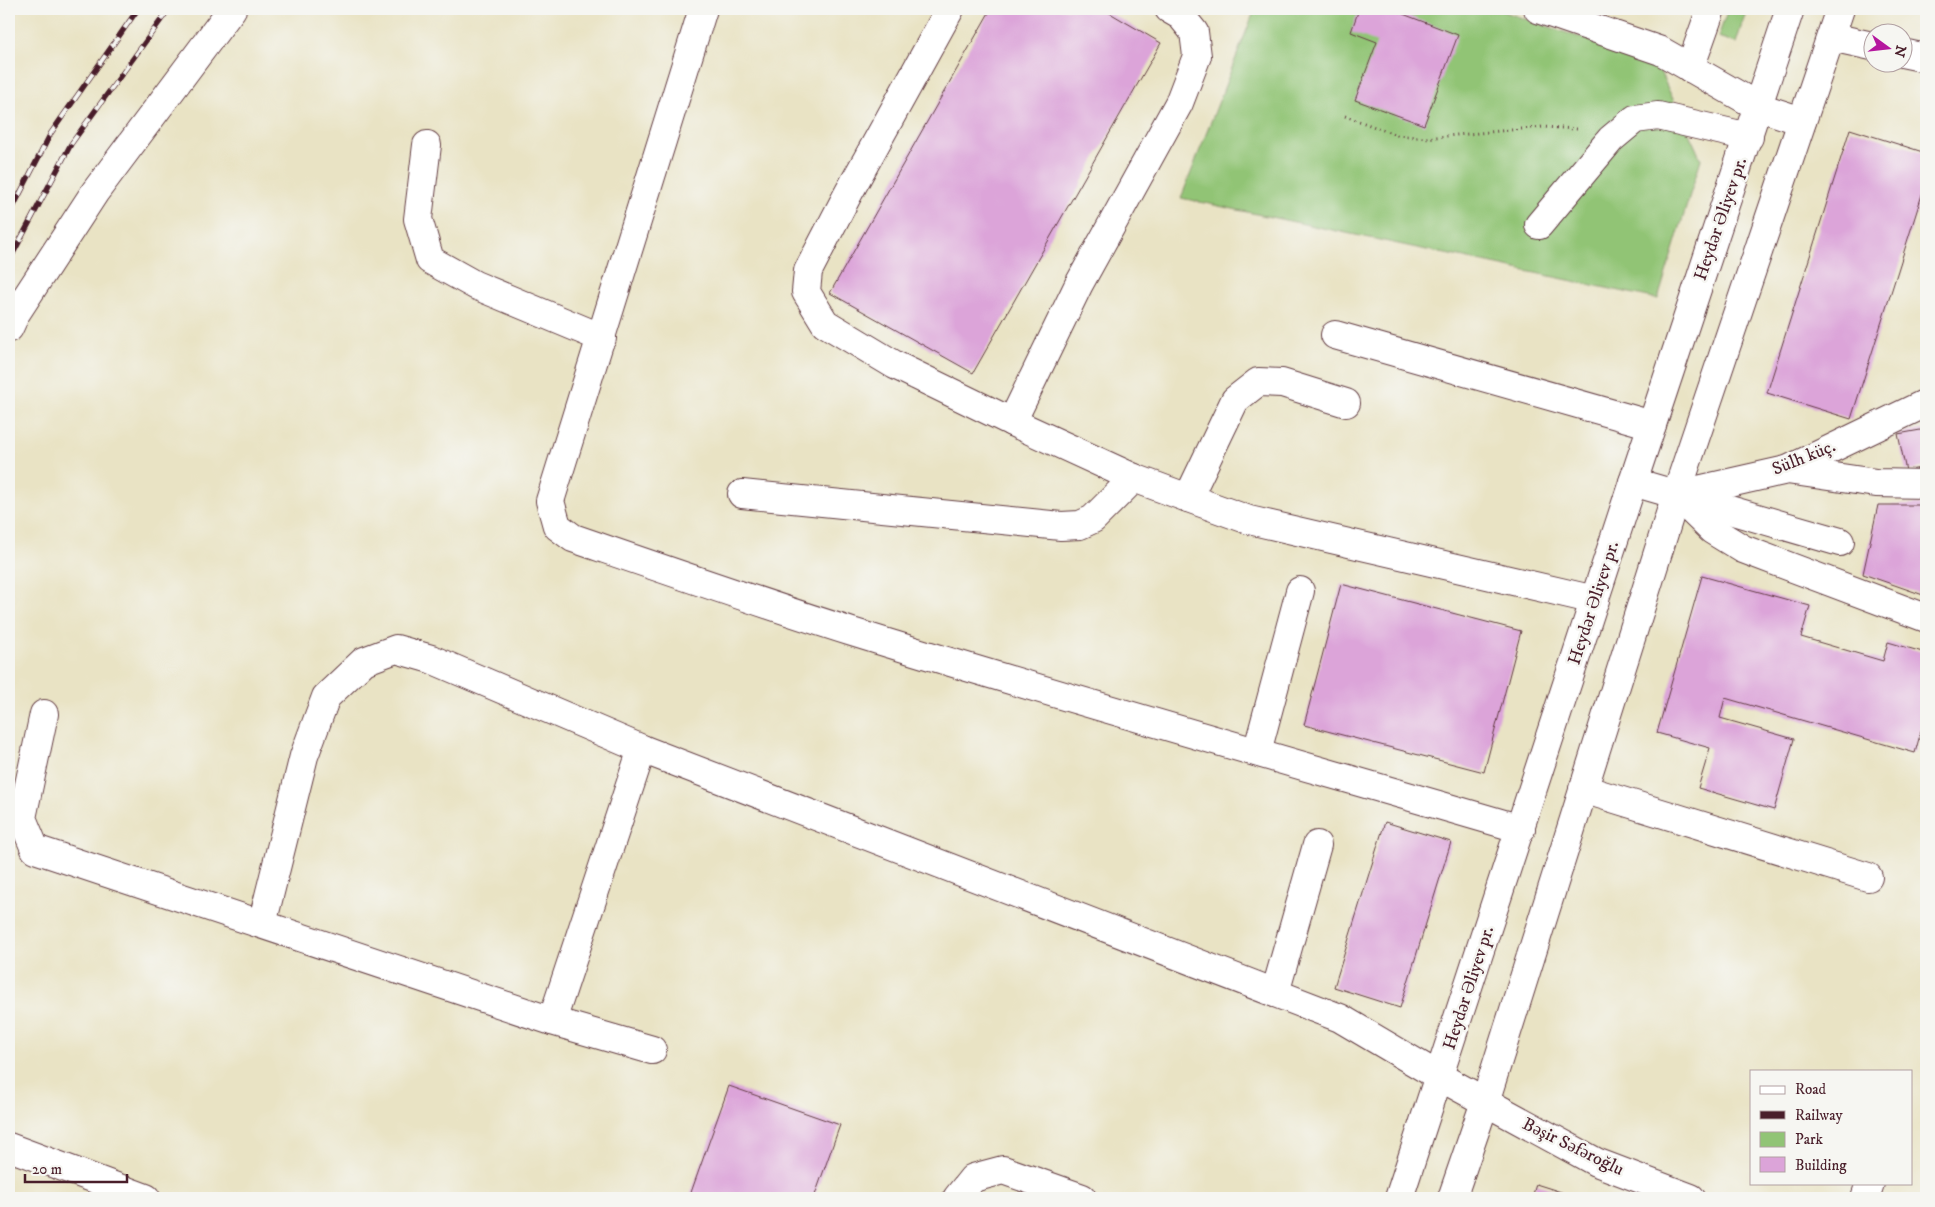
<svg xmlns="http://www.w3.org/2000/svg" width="1935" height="1207" font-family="'IM FELL DW Pica',serif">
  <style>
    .green { fill: #91c475; stroke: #6e7250 }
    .building { fill: #dca4d9 }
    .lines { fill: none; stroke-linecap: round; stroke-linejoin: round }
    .minor-casing { stroke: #623c42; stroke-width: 30 }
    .major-casing { stroke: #623c42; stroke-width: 30 }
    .path { stroke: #623c42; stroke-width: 3; stroke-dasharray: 1 4; stroke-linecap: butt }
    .minor { stroke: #fff; stroke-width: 28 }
    .major { stroke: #fff; stroke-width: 28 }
    .rail-casing { stroke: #4a1f2b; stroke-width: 5.5 }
    .rail { stroke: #f6f6f2; stroke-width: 4; stroke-dasharray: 11; stroke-linecap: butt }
    .labels { text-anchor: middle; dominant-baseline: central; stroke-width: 5; stroke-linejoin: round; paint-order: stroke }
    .street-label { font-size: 18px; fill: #4a1f2b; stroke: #f6f6f2 }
  </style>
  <rect width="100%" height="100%" fill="#f6f6f2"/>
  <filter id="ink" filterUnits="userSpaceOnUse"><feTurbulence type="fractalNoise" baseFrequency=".02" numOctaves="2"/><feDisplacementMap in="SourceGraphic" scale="10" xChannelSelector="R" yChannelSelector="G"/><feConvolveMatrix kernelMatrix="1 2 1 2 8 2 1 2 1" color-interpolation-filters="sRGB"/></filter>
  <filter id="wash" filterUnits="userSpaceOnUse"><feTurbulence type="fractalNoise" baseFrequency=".0096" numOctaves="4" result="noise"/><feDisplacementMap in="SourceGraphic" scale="20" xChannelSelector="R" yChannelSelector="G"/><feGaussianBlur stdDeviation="1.12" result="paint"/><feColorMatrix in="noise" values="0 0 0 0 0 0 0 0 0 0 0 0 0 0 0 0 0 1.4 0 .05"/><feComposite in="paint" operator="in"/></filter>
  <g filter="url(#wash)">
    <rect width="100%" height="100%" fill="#e9e3c4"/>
    <g class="green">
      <polygon points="1255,9 1496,9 1656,63 1701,159 1658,299 1181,198"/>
      <polygon points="1728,9 1747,9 1736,43 1718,37"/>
    </g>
    <g id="blocks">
      <g class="building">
        <polygon points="991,9 1103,9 1161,43 973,373 830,293"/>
        <polygon points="1359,9 1390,9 1458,35 1424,125 1355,100 1377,42 1351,32"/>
        <polygon points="1850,129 1926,153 1926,182 1851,419 1767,393"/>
        <polygon points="1926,429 1926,467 1906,471 1898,434"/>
        <polygon points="1878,505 1926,505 1926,596 1863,574"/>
        <polygon points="1702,576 1810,606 1801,637 1883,661 1888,642 1926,653 1926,713 1915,753 1725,698 1720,718 1794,739 1774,810 1698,788 1710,748 1657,733"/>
        <polygon points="1341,584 1521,631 1484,772 1304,725"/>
        <polygon points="1385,822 1451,842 1400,1008 1334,987"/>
        <polygon points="729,1086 840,1125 814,1198 689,1198"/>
        <polygon points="1536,1184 1580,1198 1532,1198"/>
      </g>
    </g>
  </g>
  <g filter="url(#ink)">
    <use href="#blocks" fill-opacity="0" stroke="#623c42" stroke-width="1"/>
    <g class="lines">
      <defs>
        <g id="minor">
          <path d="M703,9L550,501L557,526L573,538C666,570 758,602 852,632C1074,701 1298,764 1521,829"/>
          <polyline points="950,9 848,194 808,271 806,292 825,323 895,365 1012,422 1134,478 1188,498"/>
          <polyline points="1538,9 1661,51 1759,107 1802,121"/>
          <polyline points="1831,37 1872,46"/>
          <polyline points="1902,53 1926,58"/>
          <polyline points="1690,68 1711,9"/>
          <polyline points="427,145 418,219 430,260 475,285 602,338"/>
          <polyline points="1539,225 1611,139 1635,119 1658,116 1749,137"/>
          <polyline points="9,328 16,313 95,192 232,9"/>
          <polyline points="1335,335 1652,425"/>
          <polyline points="1346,403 1282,383 1258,382 1235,400 1188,498 1249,520 1595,600"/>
          <polyline points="1012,422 1079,284 1179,103 1197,56 1194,32 1181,16 1169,9"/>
          <polyline points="1787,470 1876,483 1926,484"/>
          <polyline points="1633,482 1840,542"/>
          <polyline points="742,494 1061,526 1080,525 1093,519 1134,478"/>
          <polyline points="1676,495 1712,530 1743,549 1926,618"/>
          <polyline points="1676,495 1787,470 1926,403"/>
          <polyline points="44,714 22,818 35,849 552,1021 652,1050"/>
          <polyline points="1257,752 1300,591"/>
          <polyline points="1583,789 1868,877"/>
          <polyline points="262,924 304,756 326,697 364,661 396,649 431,659 642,749 1340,1018 1440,1077 1596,1162 1691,1198"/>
          <polyline points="1275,993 1317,845"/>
          <polyline points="552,1021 642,749"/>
          <polyline points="9,1147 146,1198"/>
          <polyline points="957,1198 973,1178 1003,1170 1082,1198"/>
          <polyline points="1865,1198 1870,1183"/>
        </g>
        <g id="major">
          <polyline points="1399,1198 1633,482 1790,9"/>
          <polyline points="1452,1198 1485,1102 1676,495 1840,9"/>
        </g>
      </defs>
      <use href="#minor" class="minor-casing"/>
      <use href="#major" class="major-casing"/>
      <polyline class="path" points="1345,116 1397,135 1425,138 1543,127 1577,129"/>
      <use href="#minor" class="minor"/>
      <use href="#major" class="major"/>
      <defs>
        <g id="rail">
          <polyline points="9,215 51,133 138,9"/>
          <polyline points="9,261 71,144 169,9"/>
        </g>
      </defs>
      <use href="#rail" class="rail-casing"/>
      <use href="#rail" class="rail"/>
    </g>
  </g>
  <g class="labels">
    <g class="street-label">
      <text transform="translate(1721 219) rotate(-71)">Heydər Əliyev pr.</text>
      <text transform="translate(1804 458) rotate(-22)">Sülh küç.</text>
      <text transform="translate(1594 603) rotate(-72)">Heydər Əliyev pr.</text>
      <text transform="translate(1469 988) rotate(-72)">Heydər Əliyev pr.</text>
      <text transform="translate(1573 1147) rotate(26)">Bəşir Səfəroğlu</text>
    </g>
  </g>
  <rect width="1935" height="1207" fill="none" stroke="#f6f6f2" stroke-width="30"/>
  <rect x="1750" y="1070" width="162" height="115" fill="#f6f6f2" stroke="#b1a0a2"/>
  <rect x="1760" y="1086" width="25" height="8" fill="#ffffff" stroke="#b1a0a2"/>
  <text x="1795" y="1094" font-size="15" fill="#4a1f2b">Road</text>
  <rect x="1760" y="1111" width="25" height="8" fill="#4a1f2b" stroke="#b1a0a2"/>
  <text x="1795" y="1120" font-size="15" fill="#4a1f2b">Railway</text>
  <rect x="1760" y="1132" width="25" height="15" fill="#91c475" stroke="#b1a0a2"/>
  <text x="1795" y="1144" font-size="15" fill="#4a1f2b">Park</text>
  <rect x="1760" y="1157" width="25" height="15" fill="#dca4d9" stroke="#b1a0a2"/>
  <text x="1795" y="1170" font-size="15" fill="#4a1f2b">Building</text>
  <g transform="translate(1888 48) rotate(105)"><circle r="24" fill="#f6f6f2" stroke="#b1a0a2"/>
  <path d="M0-4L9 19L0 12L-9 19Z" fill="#b5179e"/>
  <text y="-8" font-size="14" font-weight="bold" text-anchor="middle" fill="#4a1f2b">N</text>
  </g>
  <path d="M25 1174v8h102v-8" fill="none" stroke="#4a1f2b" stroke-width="2.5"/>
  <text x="32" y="1174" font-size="15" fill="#4a1f2b" stroke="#f6f6f2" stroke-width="4" paint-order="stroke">20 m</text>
</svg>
